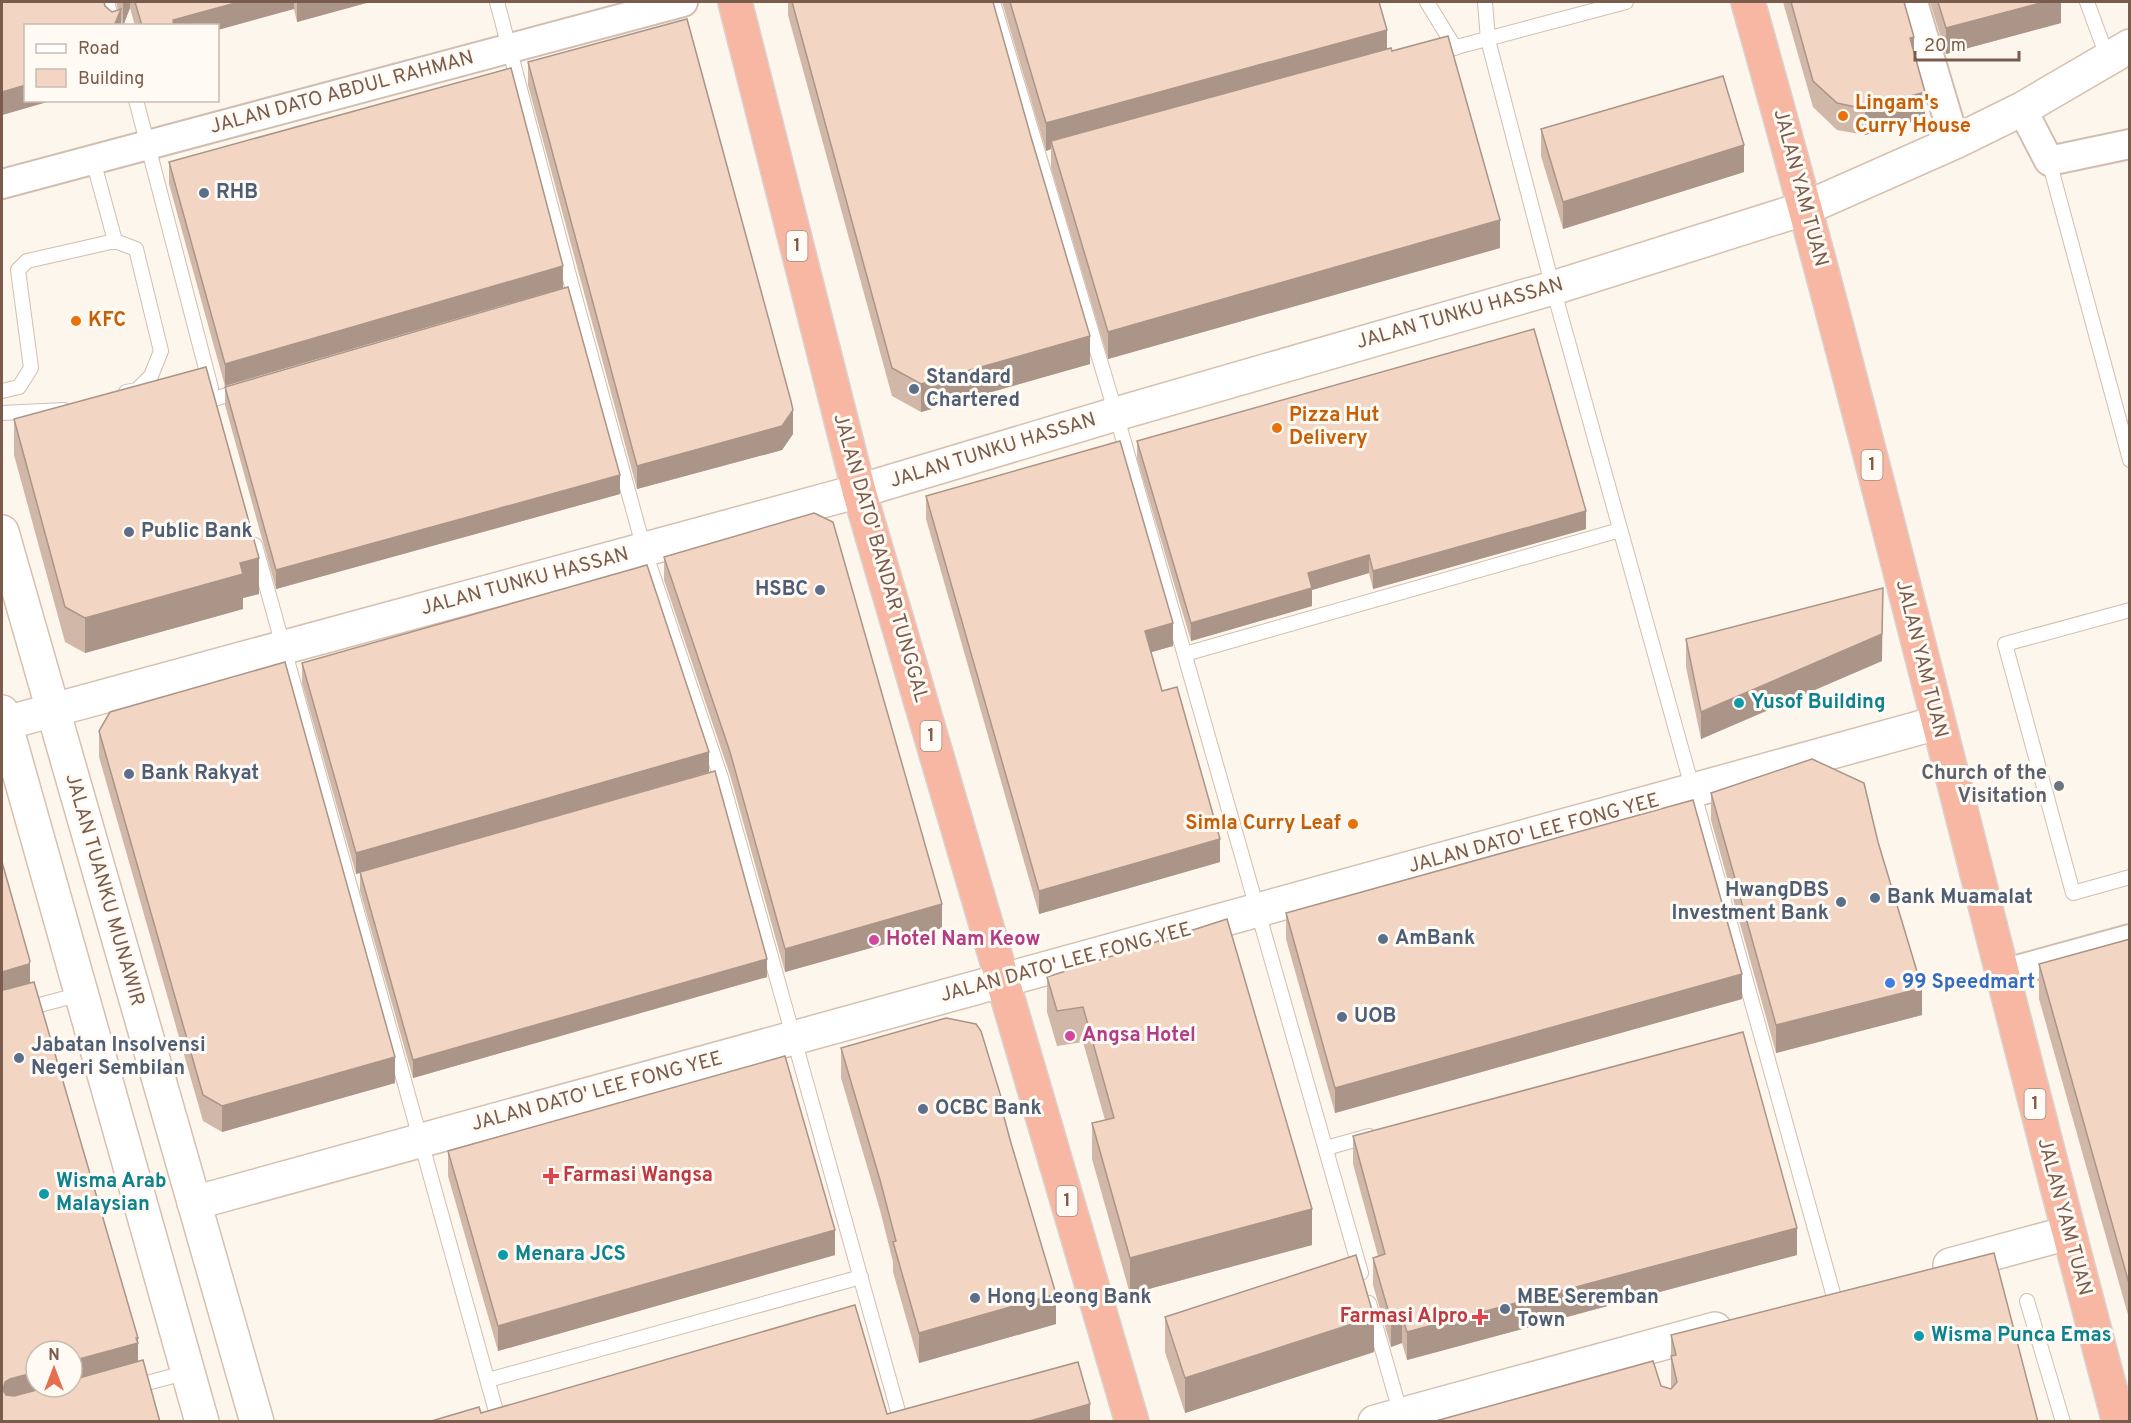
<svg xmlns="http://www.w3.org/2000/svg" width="2131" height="1423" font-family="Overpass,sans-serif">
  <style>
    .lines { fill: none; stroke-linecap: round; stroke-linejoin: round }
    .lane-casing { stroke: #d1beb0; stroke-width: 16 }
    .street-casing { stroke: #d1beb0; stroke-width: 32 }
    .secondary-casing { stroke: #d6c0b0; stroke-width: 36 }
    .highway-casing { stroke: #dad1cd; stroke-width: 36 }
    .lane { stroke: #fff; stroke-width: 14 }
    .street { stroke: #fff; stroke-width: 28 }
    .secondary { stroke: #fff; stroke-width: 33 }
    .highway { stroke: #f7b7a3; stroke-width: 33 }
    .wall { fill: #d1b7a8 }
    .shaded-wall { fill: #aa9588 }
    .building { fill: #f3d5c3; stroke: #aa9588; stroke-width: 1.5 }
    .food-dot { fill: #e8710a; stroke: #fffaf3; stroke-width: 2 }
    .service-dot { fill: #5c6f8a; stroke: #fffaf3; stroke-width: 2 }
    .culture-dot { fill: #0f9aa8; stroke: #fffaf3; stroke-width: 2 }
    .worship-dot { fill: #6b7280; stroke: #fffaf3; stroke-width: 2 }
    .hotel-dot { fill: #d1479c; stroke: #fffaf3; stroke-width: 2 }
    .shop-dot { fill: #3f7fe0; stroke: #fffaf3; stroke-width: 2 }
    .health-dot { fill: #e0444e; stroke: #fffaf3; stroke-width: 2 }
    .labels { text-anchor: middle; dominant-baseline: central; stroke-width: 6; stroke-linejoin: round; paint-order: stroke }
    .shield { fill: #fffaf3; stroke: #a28b7f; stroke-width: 1.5 }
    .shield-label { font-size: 18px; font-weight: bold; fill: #7a5c4d }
    .street-label { font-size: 20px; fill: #7a5c4d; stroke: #fffaf3 }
    .food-label { font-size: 20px; font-weight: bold; fill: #c56008; stroke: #fffaf3; text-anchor: start }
    .service-label { font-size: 20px; font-weight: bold; fill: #4e5e75; stroke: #fffaf3; text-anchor: start }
    .culture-label { font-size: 20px; font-weight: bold; fill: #0d838f; stroke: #fffaf3; text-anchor: start }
    .worship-label { font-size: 20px; font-weight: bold; fill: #5b616d; stroke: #fffaf3; text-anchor: end }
    .hotel-label { font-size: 20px; font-weight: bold; fill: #b23c85; stroke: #fffaf3; text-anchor: start }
    .shop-label { font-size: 20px; font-weight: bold; fill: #366cbe; stroke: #fffaf3; text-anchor: start }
    .health-label { font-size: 20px; font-weight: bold; fill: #be3a42; stroke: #fffaf3; text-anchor: start }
  </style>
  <rect width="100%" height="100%" fill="#fdf6ec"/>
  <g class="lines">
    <defs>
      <g id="lane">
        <polyline points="107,2 114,26"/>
        <polyline points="497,2 574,294 644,549 721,778 901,1422"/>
        <polyline points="993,2 1116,414 1361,1273"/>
        <polyline points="1427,2 1455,48"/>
        <polyline points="1485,2 1488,40 1553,288 1834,1297"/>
        <polyline points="2087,2 2108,59"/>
        <polyline points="1434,53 1626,2"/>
        <polyline points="136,100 211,388"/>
        <polyline points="93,160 115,241"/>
        <polyline points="2049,161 2130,460"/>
        <polyline points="2,391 19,387 31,368 18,270 27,261 115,241 136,249 161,351 151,376 137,390 126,392"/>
        <polyline points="214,399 240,391"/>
        <polyline points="2,413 64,410"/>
        <polyline points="255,545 499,1422"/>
        <polyline points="2130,610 2005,644 2073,893 2130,877"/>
        <polyline points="1185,654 1620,530"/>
        <polyline points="2,1015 81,994"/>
        <polyline points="1326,1148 1369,1136"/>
        <polyline points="2027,1301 2063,1422"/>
        <polyline points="1369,1303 1401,1415"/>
        <polyline points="488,1380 861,1277"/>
        <polyline points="132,1387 188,1372"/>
      </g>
      <g id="street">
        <polyline points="1913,2 1955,142"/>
        <polyline points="2022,109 2049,161 2130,144"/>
        <polyline points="2,184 683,2"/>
        <polyline points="2002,974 2130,939"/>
      </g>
      <g id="secondary">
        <polyline points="2,532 257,1422"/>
        <polyline points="2,712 202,1422"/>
        <polyline points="2,724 859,491 1116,414 1553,288 1806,208 1955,142 2022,109 2130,46"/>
        <polyline points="194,1203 1937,723"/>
        <polyline points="1950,1265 2068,1233"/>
        <polyline points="1375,1422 1715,1329"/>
      </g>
      <g id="highway">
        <polyline points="735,2 859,491 1132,1422"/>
        <path d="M1748,2C1881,472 1992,949 2119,1422"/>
      </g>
    </defs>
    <use href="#lane" class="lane-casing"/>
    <use href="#street" class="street-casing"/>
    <use href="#secondary" class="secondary-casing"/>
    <use href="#highway" class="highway-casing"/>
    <use href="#lane" class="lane"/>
    <use href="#street" class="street"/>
    <use href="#secondary" class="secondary"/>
    <use href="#highway" class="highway"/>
  </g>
  <g class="wall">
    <polygon points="2,2 105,6 112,12 118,10 116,2 370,2 297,22 294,9 218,26 135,26 130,8 123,26 122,26 121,19 121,26 54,100 2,115"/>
    <polygon points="788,2 993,2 1090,364 921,412 892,396 788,15"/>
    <polygon points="1002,2 1379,2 1387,49 1392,51 1500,248 1108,359 1051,168 1051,149 1046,151"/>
    <polygon points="1783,2 1904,2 1914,53 1925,118 1865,135 1837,130 1813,107"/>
    <polygon points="1930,2 2061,2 2061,23 1946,54"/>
    <polygon points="528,62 793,434 782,450 637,489 528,85"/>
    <polygon points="511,68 225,386 169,184 169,162"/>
    <polygon points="1541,129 1744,172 1563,229 1541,156"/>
    <polygon points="225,387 620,494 276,589 225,405"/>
    <polygon points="14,419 259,594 243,598 243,609 85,653 65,642 14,455"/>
    <polygon points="1137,441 1586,529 1373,589 1369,573 1312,590 1312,606 1191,641 1137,459"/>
    <polygon points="926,496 1173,646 1151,652 1162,691 1220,862 1039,914 926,519"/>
    <polygon points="664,557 942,928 785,972 730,775 664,580"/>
    <polygon points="1686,639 1882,661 1701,739 1686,667"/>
    <polygon points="302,663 709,772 356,874 302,683"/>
    <polygon points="99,731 395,1083 222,1132 203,1121 99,757"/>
    <polygon points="1711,793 1922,1015 1776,1053 1711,820"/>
    <polygon points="360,872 767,977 413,1078 360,891"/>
    <polygon points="1286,913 1742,999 1335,1113 1286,939"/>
    <polygon points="1227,919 1312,1245 1130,1294 1092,1159 1092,1123 1105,1120 1083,1042 1057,1046 1047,1012 1047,977"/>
    <polygon points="2130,939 2130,1322 2039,999 2039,964"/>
    <polygon points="841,1048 1005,1119 1056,1324 919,1363 893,1272 893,1262 880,1210 841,1078"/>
    <polygon points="1353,1136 1797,1255 1407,1360 1402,1343 1391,1347 1373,1285 1373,1258 1378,1256 1353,1164"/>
    <polygon points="448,1151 835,1255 498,1351 448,1176"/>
    <polygon points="1165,1317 1374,1352 1185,1413 1165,1352"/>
    <polygon points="1671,1335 2038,1422 1432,1422 1661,1386 1671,1389"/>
  </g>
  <g class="shaded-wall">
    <polygon points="124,2 130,2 130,8 123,26 123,4"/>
    <polygon points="239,2 294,2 294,9 218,30 218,26 173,26 173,20"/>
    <polygon points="297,2 370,2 297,22"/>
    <polygon points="2044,2 2061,2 2061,23 1946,54 1946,28"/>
    <polygon points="121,9 121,26 114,26"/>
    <polygon points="1387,30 1387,58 1051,141 1051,149 1046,151 1046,123"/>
    <polygon points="1914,37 1914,63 1910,38"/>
    <polygon points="26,85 26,100 54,100 2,115 2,92"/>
    <polygon points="1925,92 1925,118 1865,135 1865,109"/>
    <polygon points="1744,145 1744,172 1563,229 1563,202"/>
    <polygon points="1500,220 1500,248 1108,359 1108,332"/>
    <polygon points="563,266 563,288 225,386 225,364"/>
    <polygon points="1090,336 1090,364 921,412 921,384"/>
    <polygon points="793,410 793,434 782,450 637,489 637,466"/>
    <polygon points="620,475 620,494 276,589 276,570"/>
    <polygon points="1586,511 1586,529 1373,589 1373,571"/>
    <polygon points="1369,555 1369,573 1312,590 1312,606 1191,641 1191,623 1308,573"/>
    <polygon points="259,558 259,594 243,598 243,609 85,653 85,618 240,563"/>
    <polygon points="1883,588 1882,661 1701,739 1701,712"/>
    <polygon points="1173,623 1173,646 1145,654 1145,631"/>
    <polygon points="709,752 709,772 356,874 356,853"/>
    <polygon points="1220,839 1220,862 1039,914 1039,891"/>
    <polygon points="942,904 942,928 785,972 785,949"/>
    <polygon points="767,959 767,977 413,1078 413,1060"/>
    <polygon points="30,961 30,995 2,1007 2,972"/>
    <polygon points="1742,974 1742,999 1335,1113 1335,1088"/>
    <polygon points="1922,988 1922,1015 1776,1053 1776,1025"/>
    <polygon points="395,1057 395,1083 222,1132 222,1106"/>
    <polygon points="1312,1209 1312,1245 1130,1294 1130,1258"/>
    <polygon points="1797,1228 1797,1255 1407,1360 1407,1332"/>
    <polygon points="835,1230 835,1255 498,1351 498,1326"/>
    <polygon points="1056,1294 1056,1324 919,1363 919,1333"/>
    <polygon points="1402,1316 1402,1343 1391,1347 1391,1320"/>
    <polygon points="1374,1317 1374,1352 1185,1413 1185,1378"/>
    <polygon points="138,1338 138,1377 4,1422 3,1390 5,1382 10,1379 36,1372 36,1387 72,1387 72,1361"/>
    <polygon points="1090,1404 1090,1422 1026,1422"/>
  </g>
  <g class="building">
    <polygon points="2,2 104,2 105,6 112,12 121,9 114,26 26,26 26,85 2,92"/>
    <polygon points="135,2 239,2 173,20 174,26 142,26"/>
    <polygon points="792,2 993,2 1031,137 1090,336 921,384 892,368"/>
    <polygon points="1010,2 1379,2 1387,30 1046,123"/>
    <polygon points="1791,2 1904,2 1914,37 1910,38 1925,92 1865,109 1837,103 1813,81"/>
    <polygon points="1938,2 2044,2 1946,28"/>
    <polygon points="687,19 791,401 793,410 782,426 637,466 528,62"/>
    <polygon points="1448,36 1500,220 1108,332 1051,141 1391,48 1392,51"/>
    <polygon points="511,68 563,266 225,364 169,162"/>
    <polygon points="1723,76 1744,145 1563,202 1541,129"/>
    <polygon points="568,287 620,475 276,570 225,387"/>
    <polygon points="1534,329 1586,511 1373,571 1369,555 1308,573 1312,588 1191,623 1137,441"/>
    <polygon points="206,367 259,558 240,563 243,574 85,618 65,607 14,419"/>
    <polygon points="1120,441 1173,623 1145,631 1162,691 1177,687 1220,839 1039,891 926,496"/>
    <polygon points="814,513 833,522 942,904 785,949 730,752 664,557"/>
    <polygon points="647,565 709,752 356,853 302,663"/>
    <polygon points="1883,588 1882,634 1701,712 1686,639"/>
    <polygon points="285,662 395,1057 222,1106 203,1095 99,731 110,712"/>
    <polygon points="1812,759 1864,783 1878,842 1922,988 1776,1025 1711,793"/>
    <polygon points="715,771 767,959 413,1060 360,872"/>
    <polygon points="1693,800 1742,974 1335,1088 1286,913"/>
    <polygon points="2,862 30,961 29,964 2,972"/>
    <polygon points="1227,919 1312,1209 1130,1258 1092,1123 1114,1118 1083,1007 1057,1011 1047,977"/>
    <polygon points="2130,939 2130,1287 2039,964"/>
    <polygon points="34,982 138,1338 136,1338 138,1343 72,1361 72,1351 36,1351 36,1372 10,1379 5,1382 3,1390 6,1395 14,1396 48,1387 72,1387 72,1380 143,1360 160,1422 2,1422 2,989 4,990"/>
    <polygon points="946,1018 976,1024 981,1031 1005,1110 1002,1110 1011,1143 1056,1294 919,1333 893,1242 896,1241 880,1180 841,1048"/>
    <polygon points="1743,1032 1797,1228 1407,1332 1402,1316 1391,1320 1373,1258 1385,1254 1353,1136"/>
    <polygon points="785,1056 835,1230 498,1326 448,1151"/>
    <polygon points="1994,1253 2038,1422 1432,1422 1653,1361 1661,1386 1671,1389 1677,1382 1671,1356 1676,1355 1671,1335"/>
    <polygon points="1356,1255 1374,1317 1185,1378 1165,1317"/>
    <polygon points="855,1305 887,1414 1078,1362 1090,1404 1026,1422 428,1422 479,1407 481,1413"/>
  </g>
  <g class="food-dot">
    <circle cx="1843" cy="116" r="6"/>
    <circle cx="76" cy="321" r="6"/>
    <circle cx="1277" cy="428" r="6"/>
    <circle cx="1353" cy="824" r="6"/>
  </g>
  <g class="service-dot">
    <circle cx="204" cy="193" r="6"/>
    <circle cx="914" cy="389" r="6"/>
    <circle cx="129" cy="532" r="6"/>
    <circle cx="820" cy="590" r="6"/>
    <circle cx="129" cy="774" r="6"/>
    <circle cx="1875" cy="898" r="6"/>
    <circle cx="1841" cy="902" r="6"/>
    <circle cx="1383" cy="939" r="6"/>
    <circle cx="1342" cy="1017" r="6"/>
    <circle cx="19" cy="1058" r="6"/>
    <circle cx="923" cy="1109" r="6"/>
    <circle cx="975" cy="1298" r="6"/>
    <circle cx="1505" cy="1309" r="6"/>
  </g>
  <g class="culture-dot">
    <circle cx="1739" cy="703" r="6"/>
    <circle cx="44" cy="1194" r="6"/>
    <circle cx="503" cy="1255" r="6"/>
    <circle cx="1919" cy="1336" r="6"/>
  </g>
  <circle class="worship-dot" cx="2059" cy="786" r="6"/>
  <g class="hotel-dot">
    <circle cx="874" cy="940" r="6"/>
    <circle cx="1070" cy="1036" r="6"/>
  </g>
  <circle class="shop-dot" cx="1890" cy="983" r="6"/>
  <g class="health-dot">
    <path d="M548 1167h6v6h6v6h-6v6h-6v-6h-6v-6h6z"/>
    <path d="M1477 1308h6v6h6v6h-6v6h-6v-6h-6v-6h6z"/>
  </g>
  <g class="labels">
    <g class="shield">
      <rect x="786.5" y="231" width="21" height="30" rx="4.5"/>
      <rect x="1861.5" y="450" width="21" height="30" rx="4.5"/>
      <rect x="920.5" y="721" width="21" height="30" rx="4.5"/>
      <rect x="2024.5" y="1089" width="21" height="30" rx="4.5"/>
      <rect x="1056.5" y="1186" width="21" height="30" rx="4.5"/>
    </g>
    <g class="shield-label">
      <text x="797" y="246">1</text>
      <text x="1872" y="465">1</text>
      <text x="931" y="736">1</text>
      <text x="2035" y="1104">1</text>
      <text x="1067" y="1201">1</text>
    </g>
    <g class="street-label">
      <text transform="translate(342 93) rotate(-15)">JALAN DATO ABDUL RAHMAN</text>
      <text transform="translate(1800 188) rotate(75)">JALAN YAM TUAN</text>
      <text transform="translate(1460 314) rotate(-16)">JALAN TUNKU HASSAN</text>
      <text transform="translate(993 451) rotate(-17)">JALAN TUNKU HASSAN</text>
      <text transform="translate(880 558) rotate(74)">JALAN DATO' BANDAR TUNGGAL</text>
      <text transform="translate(525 582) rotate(-15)">JALAN TUNKU HASSAN</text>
      <text transform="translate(1921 659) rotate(76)">JALAN YAM TUAN</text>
      <text transform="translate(1534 834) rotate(-15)">JALAN DATO' LEE FONG YEE</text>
      <text transform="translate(104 890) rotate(74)">JALAN TUANKU MUNAWIR</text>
      <text transform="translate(1066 963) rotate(-15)">JALAN DATO' LEE FONG YEE</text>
      <text transform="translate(597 1092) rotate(-15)">JALAN DATO' LEE FONG YEE</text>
      <text transform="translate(2064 1217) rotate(75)">JALAN YAM TUAN</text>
    </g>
    <g class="food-label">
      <text x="1855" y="104">Lingam's<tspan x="1855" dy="23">Curry House</tspan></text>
      <text x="88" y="321">KFC</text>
      <text x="1289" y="416">Pizza Hut<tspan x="1289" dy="23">Delivery</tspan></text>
      <text x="1341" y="824" text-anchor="end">Simla Curry Leaf</text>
    </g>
    <g class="service-label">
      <text x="216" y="193">RHB</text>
      <text x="926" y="378">Standard<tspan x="926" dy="23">Chartered</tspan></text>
      <text x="141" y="532">Public Bank</text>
      <text x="808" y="590" text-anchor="end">HSBC</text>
      <text x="141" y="774">Bank Rakyat</text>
      <text x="1829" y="891" text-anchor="end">HwangDBS<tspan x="1829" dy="23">Investment Bank</tspan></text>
      <text x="1887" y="898">Bank Muamalat</text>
      <text x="1395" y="939">AmBank</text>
      <text x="1354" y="1017">UOB</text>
      <text x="31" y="1046">Jabatan Insolvensi<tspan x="31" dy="23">Negeri Sembilan</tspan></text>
      <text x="935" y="1109">OCBC Bank</text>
      <text x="987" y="1298">Hong Leong Bank</text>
      <text x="1517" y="1298">MBE Seremban<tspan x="1517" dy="23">Town</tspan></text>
    </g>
    <g class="culture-label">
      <text x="1751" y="703">Yusof Building</text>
      <text x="56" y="1182">Wisma Arab<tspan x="56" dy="23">Malaysian</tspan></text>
      <text x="515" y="1255">Menara JCS</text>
      <text x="1931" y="1336">Wisma Punca Emas</text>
    </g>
    <g class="worship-label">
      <text x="2047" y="774">Church of the<tspan x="2047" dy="23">Visitation</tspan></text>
    </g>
    <g class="hotel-label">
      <text x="886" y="940">Hotel Nam Keow</text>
      <text x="1082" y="1036">Angsa Hotel</text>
    </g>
    <g class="shop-label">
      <text x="1902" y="983">99 Speedmart</text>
    </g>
    <g class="health-label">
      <text x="563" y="1176">Farmasi Wangsa</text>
      <text x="1468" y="1317" text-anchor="end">Farmasi Alpro</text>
    </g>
  </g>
  <rect width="2131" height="1423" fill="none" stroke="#7a5c4d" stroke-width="6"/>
  <rect x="24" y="24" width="195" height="78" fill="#fffaf3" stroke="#cabbb1" stroke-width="1.5"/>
  <rect x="36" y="44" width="30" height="9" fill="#ffffff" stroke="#cabbb1" stroke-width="1.5"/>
  <text x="78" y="54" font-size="18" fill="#7a5c4d">Road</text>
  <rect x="36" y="69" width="30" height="18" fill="#f3d5c3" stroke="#cabbb1" stroke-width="1.5"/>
  <text x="78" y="84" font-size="18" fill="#7a5c4d">Building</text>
  <g transform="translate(54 1369)"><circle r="28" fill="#fffaf3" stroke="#cabbb1" stroke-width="1.5"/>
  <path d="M0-4.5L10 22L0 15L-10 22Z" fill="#e76f51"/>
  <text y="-9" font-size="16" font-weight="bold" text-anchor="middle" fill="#7a5c4d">N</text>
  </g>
  <path d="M1915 51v9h104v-9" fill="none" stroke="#7a5c4d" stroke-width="3"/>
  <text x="1924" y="51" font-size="18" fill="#7a5c4d" stroke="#fffaf3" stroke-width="4.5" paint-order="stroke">20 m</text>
</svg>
